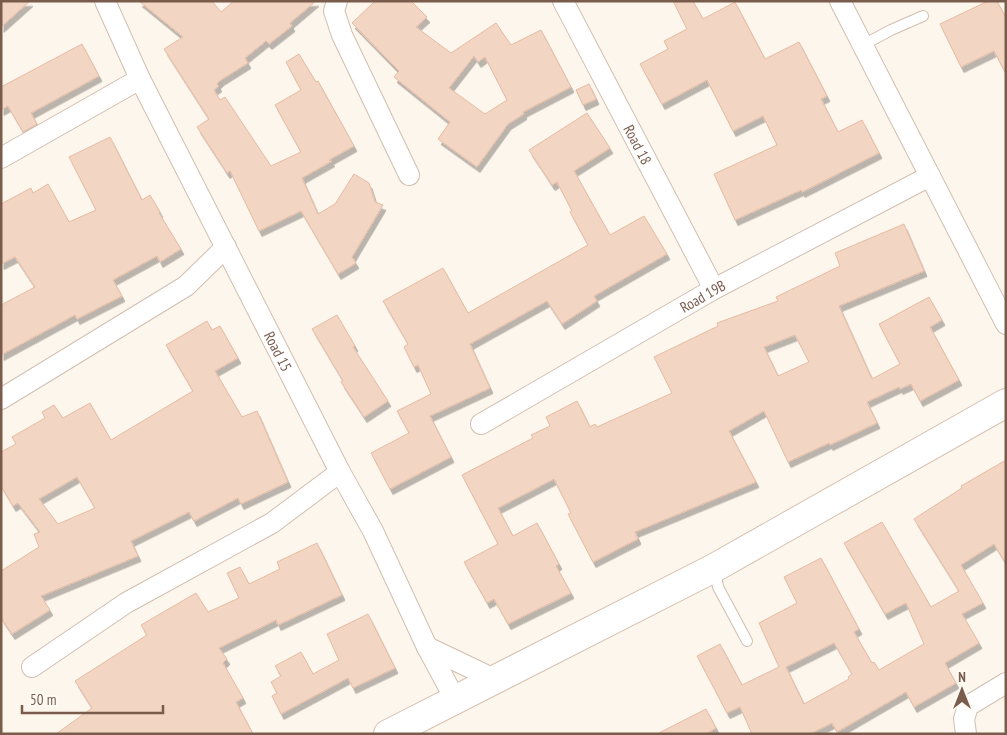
<svg xmlns="http://www.w3.org/2000/svg" width="1007" height="735" font-family="'PT Sans Narrow',sans-serif">
  <style>
    .building { fill: #f3d5c3; stroke: #e6bba3; fill-rule: evenodd; filter: url(#shadow) }
    .lines { fill: none; stroke-linecap: round; stroke-linejoin: round }
    .lane-casing { stroke: #d1beb0; stroke-width: 12 }
    .street-casing { stroke: #d1beb0; stroke-width: 22 }
    .secondary-casing { stroke: #d6c0b0; stroke-width: 30 }
    .lane { stroke: #fff; stroke-width: 10 }
    .street { stroke: #fff; stroke-width: 20 }
    .secondary { stroke: #fff; stroke-width: 28 }
    .labels { text-anchor: middle; dominant-baseline: central; stroke-width: 5; stroke-linejoin: round; paint-order: stroke }
    .street-label { font-size: 15px; fill: #7a5c4d; stroke: #fffaf3 }
  </style>
  <defs>
    <filter id="shadow"><feDropShadow dx="3" dy="5.5" stdDeviation="0" flood-color="#0004"/></filter>
  </defs>
  <rect width="100%" height="100%" fill="#fdf6ec"/>
  <g class="building">
    <polygon points="1,1 30,1 1,27"/>
    <polygon points="139,1 212,1 221,12 234,1 316,1 290,23 292,26 269,44 266,41 245,58 248,63 221,80 217,84 219,86 214,90 220,100 225,97 271,166 301,152 275,105 301,90 286,62 299,54 316,82 318,81 354,146 329,160 332,161 302,178 318,214 335,204 354,174 369,183 375,202 383,205 352,257 356,263 338,274 301,211 259,231 230,171 227,173 197,127 209,119 164,49 183,37"/>
    <path d="M375,1H411L427,17L416,27L451,53L496,23L511,45L541,30L571,87L523,112L524,114L508,124L477,167L438,139L450,122L394,77L399,71L352,23ZM474,56L478,62L485,57L507,100L485,114L449,88Z"/>
    <polygon points="673,1 693,1 703,19 735,2 765,59 799,42 827,96 821,99 838,132 862,120 879,153 802,192 801,190 735,220 714,174 777,145 763,116 733,131 707,80 662,104 640,64 668,49 664,41 687,29"/>
    <polygon points="988,1 997,1 1006,18 1006,74 994,51 961,67 940,24"/>
    <polygon points="82,44 99,76 31,113 37,124 23,132 8,106 1,110 1,87"/>
    <polygon points="589,84 596,99 583,105 576,90"/>
    <polygon points="587,113 610,148 574,171 610,235 644,216 667,254 594,296 597,301 562,324 547,301 470,344 490,388 430,416 451,457 390,489 371,453 409,433 397,411 431,394 418,365 414,367 404,347 408,344 383,301 443,268 468,313 588,245 570,212 572,211 557,182 552,185 529,150"/>
    <polygon points="110,137 142,200 150,195 160,212 159,213 181,249 160,262 157,256 113,280 122,296 77,319 75,315 1,355 1,305 35,287 15,257 1,264 1,204 31,188 33,193 48,184 69,222 96,210 69,157"/>
    <path d="M904,224L924,271L839,306L872,379L900,364L879,324L929,297L942,320L930,327L959,380L920,401L911,384L900,389L899,387L867,402L877,423L830,445L829,443L788,462L764,411L729,431L756,482L635,532L638,539L593,562L568,514L571,513L554,479L498,508L513,536L537,523L559,564L556,566L571,593L508,624L494,599L487,603L464,562L498,544L462,475L533,438L531,435L550,426L546,417L577,401L590,427L595,424L597,427L672,393L654,357L718,326L717,323L778,301L776,297L840,266L835,253ZM795,335L809,362L778,376L764,347Z"/>
    <polygon points="337,315 355,346 353,347 388,401 364,417 341,382 343,381 312,329"/>
    <path d="M207,321L212,330L220,326L238,358L215,371L242,417L257,411L288,482L241,504L238,498L194,521L189,512L131,541L138,556L41,596L50,610L12,634L1,618V571L39,547L34,534L40,532L18,503L13,506L1,486V452L16,444L12,437L45,418L42,412L54,405L63,418L90,403L111,440L193,391L166,345ZM77,477L95,508L58,524L39,499Z"/>
    <path d="M1006,460V564L994,544L961,565L983,603L962,614L979,643L945,663L956,683L914,707L906,692L837,732L832,723L810,734H752L740,707L727,713L697,656L720,644L742,685L779,667L759,623L797,603L784,577L821,558L859,629L854,632L872,663L874,662L879,670L924,644L906,603L885,614L844,543L882,522L931,607L959,591L914,519L962,488L961,486ZM834,643L852,674L848,677L849,679L804,704L786,667Z"/>
    <polygon points="317,543 342,595 278,625 276,620 219,648 227,659 223,663 243,698 236,702 253,734 56,734 92,708 75,681 147,635 141,625 196,593 208,612 239,598 227,573 240,567 249,584 280,569 277,562"/>
    <polygon points="368,614 395,668 353,688 348,678 281,714 272,696 277,693 271,682 281,676 275,666 301,652 313,674 339,660 327,634"/>
    <polygon points="706,709 716,728 706,734 657,734"/>
  </g>
  <g class="lines">
    <defs>
      <g id="lane">
        <polyline points="863,45 891,30 923,16"/>
        <polyline points="715,569 718,587 747,641"/>
      </g>
      <g id="street">
        <path id="s1" d="M105,1L140,79L340,472L373,531L427,647L455,699"/>
        <polyline points="337,1 334,11 342,35 409,175"/>
        <path id="s2" d="M563,1L714,289"/>
        <polyline points="840,1 1006,324"/>
        <polyline points="1,158 140,79"/>
        <polyline points="1,399 186,286 226,247"/>
        <path id="s3" d="M481,424L714,289L930,176"/>
        <polyline points="427,647 494,679"/>
        <polyline points="32,667 126,603 272,523 340,472"/>
        <polyline points="966,734 964,719 968,706 1006,683"/>
      </g>
      <polyline id="secondary" points="388,734 714,568 1006,403"/>
    </defs>
    <use href="#lane" class="lane-casing"/>
    <use href="#street" class="street-casing"/>
    <use href="#secondary" class="secondary-casing"/>
    <use href="#lane" class="lane"/>
    <use href="#street" class="street"/>
    <use href="#secondary" class="secondary"/>
  </g>
  <g class="labels">
    <g class="street-label">
      <text stroke="none"><textPath href="#s2" startOffset="162">Road 18</textPath></text>
      <text stroke="none"><textPath href="#s3" startOffset="256">Road 19B</textPath></text>
      <text stroke="none"><textPath href="#s1" startOffset="391">Road 15</textPath></text>
    </g>
  </g>
  <rect width="1007" height="735" fill="none" stroke="#7a5c4d" stroke-width="5"/>
  <g transform="translate(962 690)" stroke="#fffaf3" stroke-width="4" paint-order="stroke">
  <path d="M0-4L9 19L0 12L-9 19Z" fill="#7a5c4d"/>
  <text y="-8" font-size="14" font-weight="bold" text-anchor="middle" fill="#7a5c4d">N</text>
  </g>
  <path d="M22 705v8h141v-8" fill="none" stroke="#7a5c4d" stroke-width="2.5"/>
  <text x="30" y="705" font-size="15" fill="#7a5c4d" stroke="#fffaf3" stroke-width="4" paint-order="stroke">50 m</text>
</svg>
